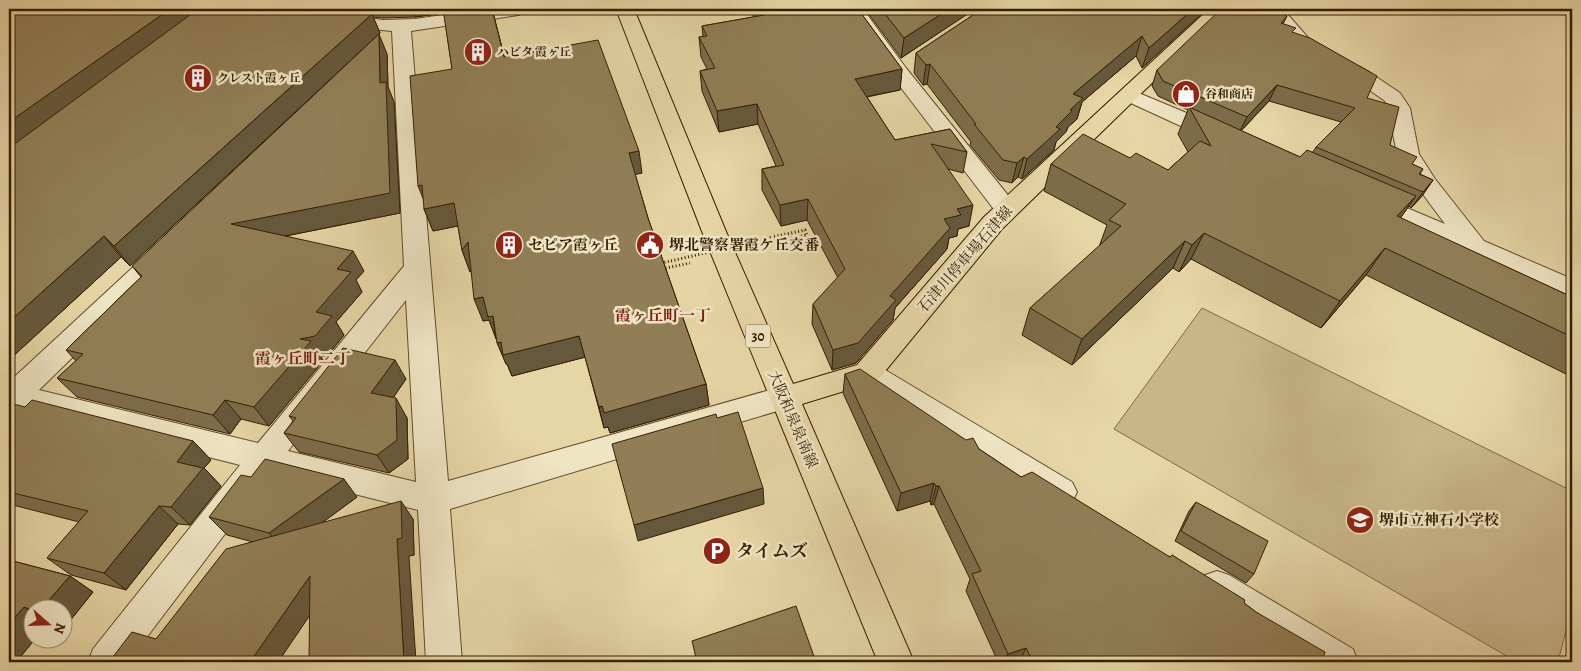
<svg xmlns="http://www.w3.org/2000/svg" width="1581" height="671" font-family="Alegreya,'Noto Serif JP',serif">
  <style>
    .green { fill: #c8b689; stroke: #7e6a45 }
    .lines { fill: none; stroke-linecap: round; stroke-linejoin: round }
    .minor-casing { stroke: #604c2a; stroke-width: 2 }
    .major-casing { stroke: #341f01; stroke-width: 2 }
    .path { stroke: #341f01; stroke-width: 3; stroke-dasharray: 1 2.5; stroke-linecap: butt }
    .minor { fill: #efe4c4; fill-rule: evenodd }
    .major { fill: #e6d5a5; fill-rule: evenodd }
    .path-bridge { stroke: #341f01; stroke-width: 3; stroke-dasharray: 1 2.5; stroke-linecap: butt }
    .wall { fill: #7d6c4a; stroke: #341f01; fill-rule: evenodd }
    .shaded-wall { fill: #66583c; stroke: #341f01 }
    .building { fill: #917e56; stroke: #341f01 }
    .labels { text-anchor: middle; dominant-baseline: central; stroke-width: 5; stroke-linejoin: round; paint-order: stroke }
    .far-poi-label { font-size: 12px; font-weight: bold; fill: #341f01; stroke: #efe4c4; text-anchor: start }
    .shield { fill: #efe4c4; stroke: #6c5a3c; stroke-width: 1 }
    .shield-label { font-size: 14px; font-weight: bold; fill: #341f01 }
    .poi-label { font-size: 15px; font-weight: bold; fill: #341f01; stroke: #efe4c4; text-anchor: start }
    .street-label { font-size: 15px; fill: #341f01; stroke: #efe4c4 }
    .neighbourhood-label { font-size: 16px; font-weight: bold; fill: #7a1f14; stroke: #efe4c4 }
    .near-poi-label { font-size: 18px; font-weight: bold; fill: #341f01; stroke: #efe4c4; text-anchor: start }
  </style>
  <rect width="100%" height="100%" fill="#e6d5a5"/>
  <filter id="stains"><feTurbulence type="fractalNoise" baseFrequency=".004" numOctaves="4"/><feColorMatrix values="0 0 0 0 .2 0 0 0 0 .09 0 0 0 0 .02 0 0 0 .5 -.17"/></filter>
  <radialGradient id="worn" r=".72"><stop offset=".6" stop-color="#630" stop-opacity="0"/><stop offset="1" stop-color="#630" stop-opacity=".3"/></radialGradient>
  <polygon class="green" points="1202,308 1572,491 1572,607 1558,662 1517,662 1114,429"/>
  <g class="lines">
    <defs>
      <g id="minor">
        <path d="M484,9H527L525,13L518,15L411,31L448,481L784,386L794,390L799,398L794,406L450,509L462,662H426L418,510L271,473L128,662H88L93,649L240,465L20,409L9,413V382L158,244L167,241L176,244L180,250L176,256L39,390L258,443L404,266L392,31L340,26L333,24L331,20L333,16L340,14L383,20L415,19ZM406,300L416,482L288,451Z"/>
        <polygon points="845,9 863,9 906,68 1015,204 1019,210 1015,216 1007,218 999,216 892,76"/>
        <polygon points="1264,9 1283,9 1310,40 1369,72 1400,93 1410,108 1419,154 1435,179 1484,241 1572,279 1572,299 1361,205 1357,200 1361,195 1369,192 1445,224 1419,189 1397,154 1388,108 1385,101 1355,80 1296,48"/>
        <polygon points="1129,89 1225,129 1228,134 1225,139 1217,141 1209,139 1122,99 1119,95 1122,91"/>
        <polygon points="867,362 877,365 1072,482 1077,492 1072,502 1061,506 1050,502 857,381 853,373 857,365"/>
        <polygon points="1217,571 1229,575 1353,649 1358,662 1307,662 1205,599 1200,587 1205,575"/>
      </g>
      <polygon id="major" points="616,9 634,9 727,234 793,384 857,365 984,217 1209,9 1228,9 1002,229 877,381 802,404 914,662 878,662 703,234"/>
    </defs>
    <use href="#minor" class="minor-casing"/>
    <use href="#major" class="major-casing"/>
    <g class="path">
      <polyline points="760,245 807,235 805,230 773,237"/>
      <polyline points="661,263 671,261"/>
      <polyline points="662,269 690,263"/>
    </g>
    <use href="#minor" class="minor"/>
    <use href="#major" class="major"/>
    <polyline class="path-bridge" points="671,261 773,237"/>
  </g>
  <g class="wall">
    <polygon points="9,9 492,9 504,57 642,173 635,174 648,218 706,384 709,405 610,433 608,427 604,428 585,357 512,376 507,364 506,364 489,320 483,321 471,271 470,272 462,250 458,226 433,231 424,209 452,69 444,13 415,17 383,18 373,17 380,33 130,266 121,257 9,360"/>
    <polygon points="749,9 858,9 902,69 900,90 867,97 895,140 950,129 967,152 963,173 948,169 969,226 958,229 957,236 949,238 947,249 895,308 893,320 856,363 832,370 812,324 813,304 838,278 807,220 781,226 762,190 762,169 776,166 758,124 719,132 702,91 700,71 707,69 701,57 699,37 703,37 702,26 754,17"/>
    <polygon points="865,9 975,9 901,58"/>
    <polygon points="982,9 1207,9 1142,68 1136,56 1082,102 1077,119 1068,127 1066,132 1056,142 1054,150 1022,179 1018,177 1012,183 999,180 970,145 971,142 927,84 923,85 914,73 916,53"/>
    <path d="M1281,11L1287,16L1283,24L1367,98L1390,145L1412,164L1423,169L1420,174L1433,180L1422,196L1411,208L1409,206L1400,218L1572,297V377L1366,275L1321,328L1191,259L1179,272L1173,268L1072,365L1022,335L1030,308L1099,247L1107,225L1044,191L1051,164L1130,158L1168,170L1188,152L1178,134L1188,110L1158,96L1152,86L1157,70ZM1269,101L1341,122L1316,147L1313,152L1300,157L1241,131Z"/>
    <polygon points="387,54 388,87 394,102 400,213 286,236 364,271 356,280 362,292 336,322 344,335 328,355 321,357 323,361 269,426 241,419 230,434 77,397 57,378 76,361 66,350 141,277 132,266"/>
    <polygon points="845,374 979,449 1021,477 1170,557 1172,555 1244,603 1323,662 998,662 966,591 970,579 934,504 931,505 930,501 897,511 843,393"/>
    <polygon points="406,379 393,398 407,418 408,459 389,473 299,452 284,433 293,421 289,416"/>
    <polygon points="9,404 193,441 211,460 204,468 221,486 190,525 178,524 126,590 71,575 47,558 79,522 9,504"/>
    <polygon points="357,497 323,522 413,519 414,555 409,556 309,616 278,662 109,662 156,639 253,542 227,535 209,517"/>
    <polygon points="1196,502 1254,574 1246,583 1175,541 1189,511"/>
    <polygon points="9,560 70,576 93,592 65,627 62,627 62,608 32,608 32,638 36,638 16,662 9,662"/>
  </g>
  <g class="shaded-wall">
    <polygon points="170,9 207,9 9,154 9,122"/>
    <polygon points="412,9 473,9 415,17"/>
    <polygon points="492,9 510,78 504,57"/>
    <polygon points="949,9 975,9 901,58 904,38"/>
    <polygon points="1193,9 1207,9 1142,68 1149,48"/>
    <polygon points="372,14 380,33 130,266 114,246"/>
    <polygon points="379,34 387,54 388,87 394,102 400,213 245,244 231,224 380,83"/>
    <polygon points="1142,36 1136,56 1082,102 1077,119 1068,127 1066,132 1056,142 1054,150 1022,179 1027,159 1056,127 1073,94"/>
    <polygon points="930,64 927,84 923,85 926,65"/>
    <polygon points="902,69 900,90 854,99 855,79"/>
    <polygon points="1277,85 1269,101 1239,133 1247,117"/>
    <polygon points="757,104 758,124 719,132 717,111"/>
    <polygon points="639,151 642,173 633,175 629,153"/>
    <polygon points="1024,157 1018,177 1012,183 1017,163"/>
    <polygon points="1433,180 1422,196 1411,208 1423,192"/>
    <polygon points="422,185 427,208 418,186"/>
    <polygon points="1416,196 1397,223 1397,216"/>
    <polygon points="808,199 807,220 781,226 780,205"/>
    <polygon points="454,203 462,225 433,231 424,209"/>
    <polygon points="973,205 969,226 958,229 957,236 949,238 947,249 895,308 893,320 856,363 832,370 833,350 890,296 944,219 957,209"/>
    <polygon points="1204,233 1191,259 1179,272 1192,245"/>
    <polygon points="104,236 121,257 9,360 9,322"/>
    <polygon points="1185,241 1173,268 1072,365 1082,339"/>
    <polygon points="468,242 476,264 470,272 462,250"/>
    <polygon points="1385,248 1366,275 1321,328 1340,301"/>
    <polygon points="353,251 364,271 356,280 362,292 336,322 344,335 328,355 321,357 323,361 269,426 254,407 300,339 316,312 337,269"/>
    <polygon points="483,297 493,316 496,339 489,320 483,321 474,299"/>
    <polygon points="579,336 586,357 512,376 507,364 506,364 497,343 501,342"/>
    <polygon points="395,360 406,379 383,412 371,393"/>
    <polygon points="706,384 709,405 610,433 608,427 604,428 599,407"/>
    <polygon points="396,398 407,418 408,459 389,473 377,455"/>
    <polygon points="225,400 241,419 230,434 213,415"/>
    <polygon points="193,441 211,460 204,468 221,486 190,525 171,507 177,462"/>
    <polygon points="344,479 357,497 285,550 269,533"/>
    <polygon points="934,483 930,501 897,511 901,493"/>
    <polygon points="936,486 939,486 934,504 931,505"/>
    <polygon points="763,488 764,504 638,541 634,525"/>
    <polygon points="401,501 413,519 414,555 409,556 416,662 404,662 397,539"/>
    <polygon points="159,506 178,524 126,590 104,573"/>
    <polygon points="70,576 93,592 65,627 62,626 62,608 42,608"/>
    <polygon points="310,576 325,593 278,662 250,662"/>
    <polygon points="24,607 32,613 32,638 36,638 16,662 9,662 9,624"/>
    <polygon points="1026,648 1019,662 1004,662 1008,654"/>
  </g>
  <g class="building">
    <polygon points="9,9 170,9 9,122"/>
    <polygon points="198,9 333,9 372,14 114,246 104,236 9,322 9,148"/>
    <polygon points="443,9 492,9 504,57 598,40 639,151 629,153 648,218 706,384 604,413 602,406 599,407 579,336 503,355 501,342 497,343 493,316 488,317 483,297 474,299 468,242 462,250 454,203 424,209 422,185 418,186 410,76 452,69"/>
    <polygon points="760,9 858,9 902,69 855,79 895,140 950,129 967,152 931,144 973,205 957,209 961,215 944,219 950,228 890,296 896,300 858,343 833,350 813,304 845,269 808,199 780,205 762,169 784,165 757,104 717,111 700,71 715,68 699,37 707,36 702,26 764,15"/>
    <polygon points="881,9 949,9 904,38"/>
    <polygon points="982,9 1193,9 1149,48 1142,36 1073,94 1083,98 1070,110 1072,111 1056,127 1060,129 1027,159 1024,157 1017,163 1003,160 974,124 976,124 930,64 926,65 916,53"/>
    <polygon points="1221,9 1281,9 1282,10 1281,11 1287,16 1281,23 1296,28 1292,32 1310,38 1377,76 1367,98 1399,107 1390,145 1417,157 1412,164 1423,169 1419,174 1433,180 1423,192 1316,147 1355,108 1277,85 1247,117 1163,81 1157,70"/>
    <polygon points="379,34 380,83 386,82 390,193 231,224 353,251 337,269 351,272 316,312 332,316 315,336 300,339 311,341 254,407 225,400 213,415 57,378 83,354 66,350 142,276 132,266"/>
    <polygon points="1189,107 1300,157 1307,150 1416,196 1397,216 1572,297 1572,337 1385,248 1340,301 1204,233 1192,245 1185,241 1082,339 1030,308 1121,226 1109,220 1126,204 1051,164 1083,134 1130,158 1136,153 1168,170 1200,141 1211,146"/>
    <polygon points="343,348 395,360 371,393 396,398 397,440 377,455 284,433 296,418 289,416"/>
    <polygon points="860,369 966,440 973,438 979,449 1021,477 1032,472 1170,557 1172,555 1245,600 1244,603 1256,612 1325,652 1322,662 1323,662 1033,662 1026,648 1008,654 972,574 981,571 939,486 936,486 934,483 901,493 845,374"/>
    <polygon points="32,400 193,441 177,462 203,468 171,507 159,506 104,573 47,558 88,511 9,492 9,404 10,403 25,407"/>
    <polygon points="738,412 763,488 634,525 612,444 716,414 717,418"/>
    <polygon points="265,459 344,479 269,533 209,517 241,475 251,477"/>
    <polygon points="401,501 402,538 397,539 404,662 309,662 310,576 250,662 109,662 132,632 156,639 226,549"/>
    <polygon points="1196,502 1268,541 1254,574 1181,531"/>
    <polygon points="9,560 70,576 42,608 32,608 32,610 24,607 9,624"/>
    <polygon points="796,606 816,662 697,662 692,641"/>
  </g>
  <defs>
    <symbol id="building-disc" viewBox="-11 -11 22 22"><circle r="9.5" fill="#8f2418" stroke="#efe4c4"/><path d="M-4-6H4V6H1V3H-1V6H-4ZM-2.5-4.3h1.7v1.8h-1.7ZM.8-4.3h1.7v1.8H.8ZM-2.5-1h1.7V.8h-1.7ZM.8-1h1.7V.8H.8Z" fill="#fff"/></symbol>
    <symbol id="shop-disc" viewBox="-11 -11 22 22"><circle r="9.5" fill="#8f2418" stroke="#efe4c4"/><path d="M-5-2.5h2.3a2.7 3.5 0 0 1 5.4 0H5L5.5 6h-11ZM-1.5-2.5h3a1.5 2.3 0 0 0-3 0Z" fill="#fff"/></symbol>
    <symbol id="civic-disc" viewBox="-11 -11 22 22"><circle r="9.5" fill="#8f2418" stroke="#efe4c4"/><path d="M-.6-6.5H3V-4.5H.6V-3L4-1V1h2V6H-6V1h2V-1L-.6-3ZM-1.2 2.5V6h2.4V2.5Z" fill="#fff"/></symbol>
    <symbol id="school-disc" viewBox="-11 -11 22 22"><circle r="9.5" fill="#8f2418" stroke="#efe4c4"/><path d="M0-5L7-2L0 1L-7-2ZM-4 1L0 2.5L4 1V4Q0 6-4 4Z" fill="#fff"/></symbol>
    <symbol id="parking-disc" viewBox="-11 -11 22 22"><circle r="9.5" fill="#8f2418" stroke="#efe4c4"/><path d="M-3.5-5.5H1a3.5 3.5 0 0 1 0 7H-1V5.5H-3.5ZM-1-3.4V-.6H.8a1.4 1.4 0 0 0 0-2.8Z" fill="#fff"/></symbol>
  </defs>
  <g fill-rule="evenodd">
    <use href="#building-disc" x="462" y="36" width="32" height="32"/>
    <use href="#building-disc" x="182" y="62" width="32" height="32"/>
    <use href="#shop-disc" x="1170" y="78" width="32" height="32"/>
    <use href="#building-disc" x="493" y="229" width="32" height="32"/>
    <use href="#civic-disc" x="634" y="229" width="32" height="32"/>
    <use href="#school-disc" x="1344" y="504" width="32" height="32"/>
    <use href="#parking-disc" x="701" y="535" width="32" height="32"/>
  </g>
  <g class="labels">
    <g class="far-poi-label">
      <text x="497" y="52">ハビタ 霞ヶ丘</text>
      <text x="217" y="78">クレスト霞ヶ丘</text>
      <text x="1205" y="94">谷和商店</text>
    </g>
    <rect class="shield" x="745.5" y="324.5" width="25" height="23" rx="4"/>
    <g class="shield-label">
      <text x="758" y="336">30</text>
    </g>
    <g class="poi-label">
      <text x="528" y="245">セピア霞ヶ丘</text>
      <text x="669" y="245">堺北警察署霞ケ丘交番</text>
      <text x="1379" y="520">堺市立神石小学校</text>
    </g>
    <g class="street-label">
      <text transform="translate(965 259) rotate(-49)">石津川停車場石津線</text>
      <text transform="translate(793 419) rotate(67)">大阪和泉泉南線</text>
    </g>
    <g class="neighbourhood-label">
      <text x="663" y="316">霞ヶ丘町一丁</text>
      <text x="303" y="359">霞ヶ丘町二丁</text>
    </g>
    <g class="near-poi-label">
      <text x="736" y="551">タイムズ</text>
    </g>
  </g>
  <rect width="1581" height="671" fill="none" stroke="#e6d5a5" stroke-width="30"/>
  <rect x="10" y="10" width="1561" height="651" fill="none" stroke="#341f01" stroke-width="2.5"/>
  <rect x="15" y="15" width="1551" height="641" fill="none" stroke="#341f01"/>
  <g transform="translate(48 624) rotate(110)"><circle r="24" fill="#efe4c4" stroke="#a49576"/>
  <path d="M0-4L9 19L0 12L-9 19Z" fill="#8f2418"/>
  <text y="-8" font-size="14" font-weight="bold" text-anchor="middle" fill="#341f01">N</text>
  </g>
  <rect width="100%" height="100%" filter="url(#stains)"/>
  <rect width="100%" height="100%" fill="url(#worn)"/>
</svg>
